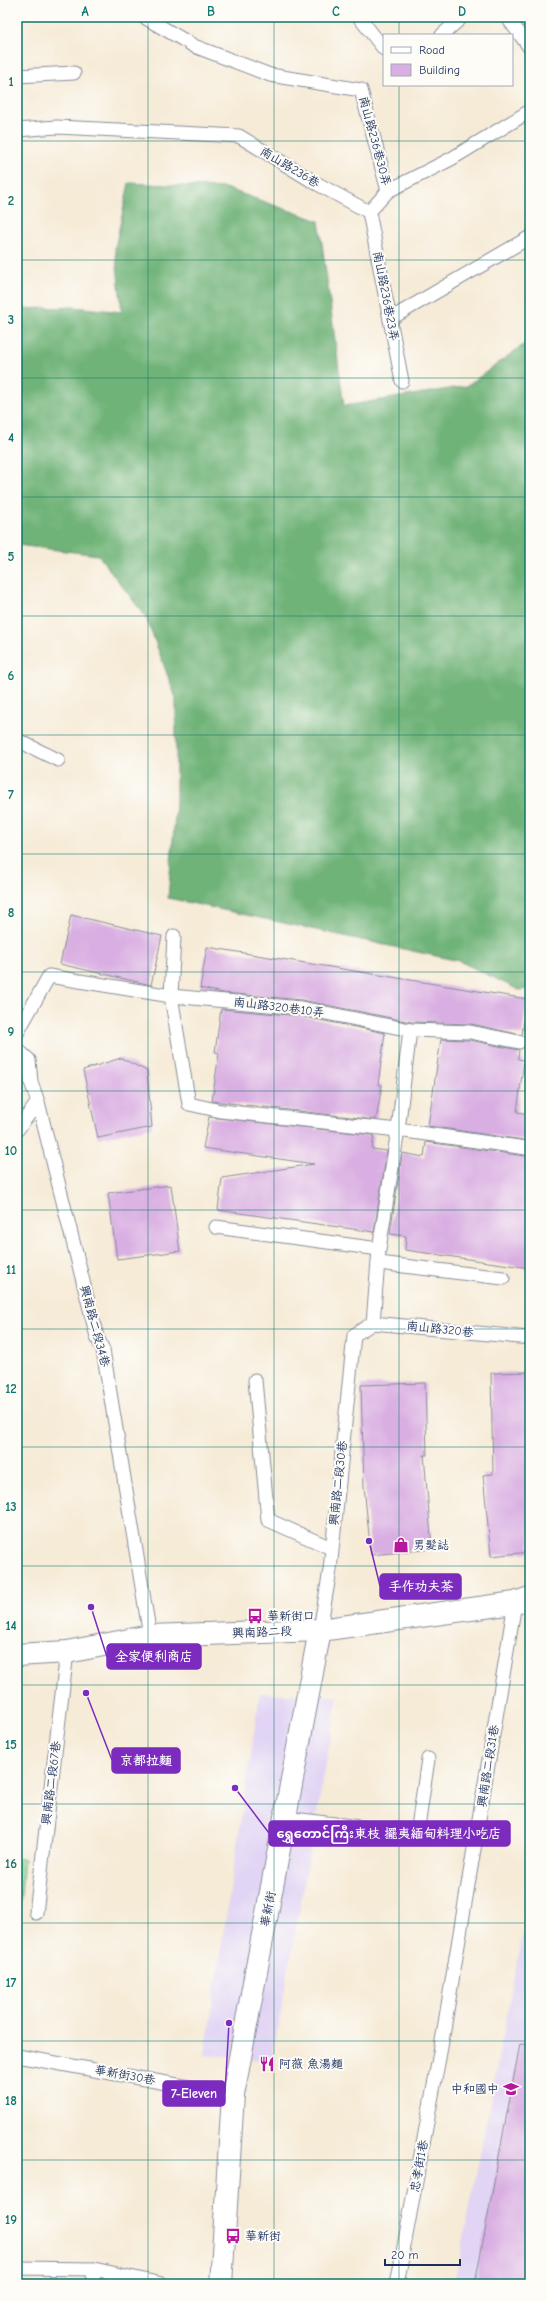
<svg xmlns="http://www.w3.org/2000/svg" width="547" height="2301" font-family="'Comic Neue','LXGW WenKai TC','Noto Sans Myanmar',sans-serif">
  <style>
    .built { fill: #e1d4f4 }
    .green { fill: #8bd18c; stroke: #538075 }
    .forest { fill: #70b378; stroke: #46716b }
    .building { fill: #d9aee2 }
    .lines { fill: none; stroke-linecap: round; stroke-linejoin: round }
    .service-casing { stroke: #888d9a; stroke-width: 15 }
    .minor-casing { stroke: #888d9a; stroke-width: 24 }
    .tertiary-casing { stroke: #888d9a; stroke-width: 24 }
    .service { stroke: #fff; stroke-width: 13 }
    .minor { stroke: #fff; stroke-width: 22 }
    .tertiary { stroke: #fff; stroke-width: 22 }
    .grid { fill: none; stroke: #0f766e; stroke-width: 1; stroke-opacity: 0.55 }
    .labels { text-anchor: middle; dominant-baseline: central; stroke-width: 4; stroke-linejoin: round; paint-order: stroke }
    .street-label { font-size: 12px; fill: #1b2f5e; stroke: #fdfcf7 }
    .poi-label { font-size: 12px; fill: #1b2f5e; stroke: #fdfcf7; text-anchor: start }
    .leader { fill: none; stroke: #7b2cbf; stroke-width: 1.5 }
    .callout-dot { fill: #7b2cbf; stroke: #fdfcf7; stroke-width: 1.5 }
    .callout { fill: #7b2cbf; stroke: #7b2cbf; stroke-width: 1.5 }
    .callout-label { font-size: 13px; text-anchor: middle; font-weight: bold; fill: #fff }
    .neatline { fill: none; stroke: #0f766e; stroke-width: 1.5 }
    .grid-label { font-size: 13px; text-anchor: middle; font-weight: bold; fill: #0f766e }
  </style>
  <rect width="100%" height="100%" fill="#fdfcf7"/>
  <filter id="ink" filterUnits="userSpaceOnUse"><feTurbulence type="fractalNoise" baseFrequency=".025" numOctaves="2"/><feDisplacementMap in="SourceGraphic" scale="8" xChannelSelector="R" yChannelSelector="G"/><feConvolveMatrix kernelMatrix="1 2 1 2 8 2 1 2 1" color-interpolation-filters="sRGB"/></filter>
  <filter id="wash" filterUnits="userSpaceOnUse"><feTurbulence type="fractalNoise" baseFrequency=".012" numOctaves="4" result="noise"/><feDisplacementMap in="SourceGraphic" scale="16" xChannelSelector="R" yChannelSelector="G"/><feGaussianBlur stdDeviation="0.9" result="paint"/><feColorMatrix in="noise" values="0 0 0 0 0 0 0 0 0 0 0 0 0 0 0 0 0 1.4 0 .05"/><feComposite in="paint" operator="in"/></filter>
  <g filter="url(#wash)">
    <rect width="100%" height="100%" fill="#f6ebd7"/>
    <g class="built">
      <polygon points="260,1693 338,1696 272,2061 205,2055"/>
      <polygon points="530,1894 530,2284 455,2284"/>
    </g>
    <polygon class="green" points="17,1858 24,1859 17,1939"/>
    <polygon class="forest" points="129,183 225,188 319,221 344,406 467,386 530,340 530,989 519,990 459,961 168,898 176,804 176,698 146,617 98,555 17,545 17,309 74,307 122,312 115,248"/>
    <g id="blocks">
      <g class="building">
        <polygon points="71,915 162,936 151,985 60,964"/>
        <polygon points="207,947 527,999 522,1035 471,1024 411,1022 302,1000 223,993 200,988"/>
        <polygon points="221,1009 300,1016 385,1033 378,1085 382,1085 376,1120 212,1101 219,1053 215,1052"/>
        <polygon points="441,1039 469,1040 519,1050 518,1059 524,1060 517,1112 530,1114 530,1141 428,1126"/>
        <polygon points="121,1058 147,1071 152,1127 98,1138 83,1070"/>
        <polygon points="209,1117 374,1135 372,1149 387,1151 374,1232 218,1210 222,1178 314,1164 203,1148"/>
        <polygon points="426,1142 525,1156 530,1155 530,1268 405,1250 406,1236 390,1234 402,1153 424,1157"/>
        <polygon points="171,1185 180,1251 117,1259 108,1193"/>
        <polygon points="530,1372 530,1552 491,1556 483,1475 493,1474 491,1373"/>
        <polygon points="425,1383 427,1455 424,1455 432,1549 371,1555 364,1486 361,1385"/>
        <polygon points="520,2044 530,2045 530,2263 526,2284 475,2284"/>
      </g>
    </g>
  </g>
  <g filter="url(#ink)">
    <use href="#blocks" fill-opacity="0" stroke="#888d9a" stroke-width="1"/>
    <g class="lines">
      <defs>
        <g id="service">
          <polyline points="144,17 194,46 270,75 361,90 388,191"/>
          <polyline points="359,17 384,49"/>
          <polyline points="507,17 530,48"/>
          <polyline points="442,35 462,17"/>
          <polyline points="17,76 74,73"/>
          <polyline points="17,130 57,127 239,136 314,182 369,212 388,191 451,159 530,111"/>
          <polyline points="369,212 402,381"/>
          <polyline points="390,319 530,237"/>
          <polyline points="17,740 58,760"/>
          <polyline points="174,936 171,996 189,1104 221,1111 398,1130 526,1148"/>
          <polyline points="17,1033 49,976 171,996 301,1008 410,1030 470,1032 519,1042"/>
          <polyline points="17,1049 29,1060 31,1082 38,1102 97,1337 103,1350 150,1636"/>
          <polyline points="17,1130 38,1102"/>
          <polyline points="216,1227 379,1249"/>
          <polyline points="379,1263 503,1278"/>
          <polyline points="373,1323 379,1249 398,1130 410,1030"/>
          <polyline points="255,1380 268,1520 331,1548"/>
          <polyline points="320,1630 330,1570 354,1335 373,1323 530,1338"/>
          <polyline points="285,1818 417,1834 428,1759"/>
          <polyline points="36,1913 67,1652"/>
          <polyline points="17,2056 233,2095"/>
          <polyline points="17,2268 94,2269 162,2284"/>
          <polyline points="93,2284 94,2269"/>
          <polyline points="397,2284 441,2047 515,1603"/>
        </g>
        <polyline id="minor" points="221,2284 233,2095 320,1630"/>
        <polyline id="tertiary" points="17,1655 67,1652 150,1636 320,1630 515,1603 530,1598"/>
      </defs>
      <use href="#service" class="service-casing"/>
      <use href="#minor" class="minor-casing"/>
      <use href="#tertiary" class="tertiary-casing"/>
      <use href="#service" class="service"/>
      <use href="#minor" class="minor"/>
      <use href="#tertiary" class="tertiary"/>
    </g>
  </g>
  <path class="grid" d="M148,17V2284M274,17V2284M399,17V35M399,85V2284M17,141H530M17,260H530M17,378H530M17,497H530M17,616H530M17,735H530M17,854H530M17,972H530M17,1091H530M17,1210H530M17,1329H530M17,1447H530M17,1566H530M17,1685H530M17,1804H530M17,1923H530M17,2041H530M17,2160H530"/>
  <defs>
    <symbol id="shop-bare" viewBox="-9 -9 18 18"><path d="M-5-2.5h2.3a2.7 3.5 0 0 1 5.4 0H5L5.5 6h-11ZM-1.5-2.5h3a1.5 2.3 0 0 0-3 0Z" fill="#b5179e" stroke="#fdfcf7" stroke-width="2.5" paint-order="stroke"/></symbol>
    <symbol id="bus-bare" viewBox="-9 -9 18 18"><path d="M-5-6H5V4H4V6H2V4H-2V6H-4V4H-5ZM-3.5-4V0h7V-4ZM-3.5 1.2v1.5H-2V1.2ZM2 1.2v1.5H3.5V1.2Z" fill="#b5179e" stroke="#fdfcf7" stroke-width="2.5" paint-order="stroke"/></symbol>
    <symbol id="restaurant-bare" viewBox="-9 -9 18 18"><path d="M-5-6h1v4h1v-4h1v4h1v-4h1v5L-1.5 .5V6h-2V.5L-5-1ZM5-6V6H3V1.5H1.5Q1.5-4 5-6Z" fill="#b5179e" stroke="#fdfcf7" stroke-width="2.5" paint-order="stroke"/></symbol>
    <symbol id="school-bare" viewBox="-9 -9 18 18"><path d="M0-5L7-2L0 1L-7-2ZM-4 1L0 2.5L4 1V4Q0 6-4 4Z" fill="#b5179e" stroke="#fdfcf7" stroke-width="2.5" paint-order="stroke"/></symbol>
  </defs>
  <g fill-rule="evenodd">
    <use href="#shop-bare" x="390" y="1534" width="22" height="22"/>
    <use href="#bus-bare" x="244" y="1605" width="22" height="22"/>
    <use href="#restaurant-bare" x="256" y="2053" width="22" height="22"/>
    <use href="#school-bare" x="500" y="2078" width="22" height="22"/>
    <use href="#bus-bare" x="222" y="2225" width="22" height="22"/>
  </g>
  <g class="labels">
    <g class="street-label">
      <text transform="translate(375 141) rotate(75)">南山路236巷30弄</text>
      <text transform="translate(290 167) rotate(31)">南山路236巷</text>
      <text transform="translate(386 296) rotate(79)">南山路236巷23弄</text>
      <text transform="translate(279 1007) rotate(7)">南山路320巷10弄</text>
      <text transform="translate(95 1326) rotate(75)">興南路二段34巷</text>
      <text transform="translate(440 1329) rotate(6)">南山路320巷</text>
      <text transform="translate(338 1483) rotate(-84)">興南路二段30巷</text>
      <text transform="translate(262 1632) rotate(-2)">興南路二段</text>
      <text transform="translate(488 1766) rotate(-81)">興南路二段31巷</text>
      <text transform="translate(51 1783) rotate(-83)">興南路二段67巷</text>
      <text transform="translate(268 1909) rotate(-79)">華新街</text>
      <text transform="translate(125 2075) rotate(10)">華新街30巷</text>
      <text transform="translate(419 2166) rotate(-80)">忠孝街1巷</text>
    </g>
    <g class="poi-label">
      <text x="413" y="1545">男髮誌</text>
      <text x="267" y="1616">華新街口</text>
      <text x="279" y="2064">阿薇 魚湯麵</text>
      <text x="499" y="2089" text-anchor="end">中和國中</text>
      <text x="245" y="2236">華新街</text>
    </g>
  </g>
  <path class="leader" d="M369 1541L380 1586M91 1607L107 1657M86 1693L112 1760M235 1788L269 1833M229 2023L225 2093"/>
  <g class="callout-dot">
    <circle cx="369" cy="1541" r="4"/>
    <circle cx="91" cy="1607" r="4"/>
    <circle cx="86" cy="1693" r="4"/>
    <circle cx="235" cy="1788" r="4"/>
    <circle cx="229" cy="2023" r="4"/>
  </g>
  <g class="callout">
    <rect x="380" y="1574" width="81" height="25" rx="4"/>
    <rect x="107" y="1644" width="94" height="25" rx="4"/>
    <rect x="112" y="1748" width="68" height="25" rx="4"/>
    <rect x="269" y="1821" width="241" height="25" rx="4"/>
    <rect x="163" y="2081" width="62" height="25" rx="4"/>
  </g>
  <g class="callout-label">
    <text x="421" y="1591">手作功夫茶</text>
    <text x="154" y="1661">全家便利商店</text>
    <text x="146" y="1765">京都拉麵</text>
    <text x="389" y="1838">ရွှေတောင်ကြီး東枝 擺夷緬甸料理小吃店</text>
    <text x="194" y="2098">7-Eleven</text>
  </g>
  <rect width="547" height="2301" fill="none" stroke="#fdfcf7" stroke-width="44"/>
  <rect x="383" y="34" width="130" height="52" fill="#fdfcf7" stroke="#a3aaba"/>
  <rect x="391" y="47" width="20" height="6" fill="#ffffff" stroke="#a3aaba"/>
  <text x="419" y="54" font-size="12" fill="#1b2f5e">Road</text>
  <rect x="391" y="64" width="20" height="12" fill="#d9aee2" stroke="#a3aaba"/>
  <text x="419" y="74" font-size="12" fill="#1b2f5e">Building</text>
  <path d="M385 2259v6h75v-6" fill="none" stroke="#1b2f5e" stroke-width="2"/>
  <text x="391" y="2259" font-size="12" fill="#1b2f5e" stroke="#fdfcf7" stroke-width="3" paint-order="stroke">20 m</text>
  <rect x="22" y="22" width="503" height="2257" class="neatline"/>
  <g class="grid-label">
    <text x="85" y="16">A</text>
    <text x="211" y="16">B</text>
    <text x="336" y="16">C</text>
    <text x="462" y="16">D</text>
    <text x="11" y="86">1</text>
    <text x="11" y="205">2</text>
    <text x="11" y="324">3</text>
    <text x="11" y="442">4</text>
    <text x="11" y="561">5</text>
    <text x="11" y="680">6</text>
    <text x="11" y="799">7</text>
    <text x="11" y="917">8</text>
    <text x="11" y="1036">9</text>
    <text x="11" y="1155">10</text>
    <text x="11" y="1274">11</text>
    <text x="11" y="1393">12</text>
    <text x="11" y="1511">13</text>
    <text x="11" y="1630">14</text>
    <text x="11" y="1749">15</text>
    <text x="11" y="1868">16</text>
    <text x="11" y="1987">17</text>
    <text x="11" y="2105">18</text>
    <text x="11" y="2224">19</text>
  </g>
</svg>
